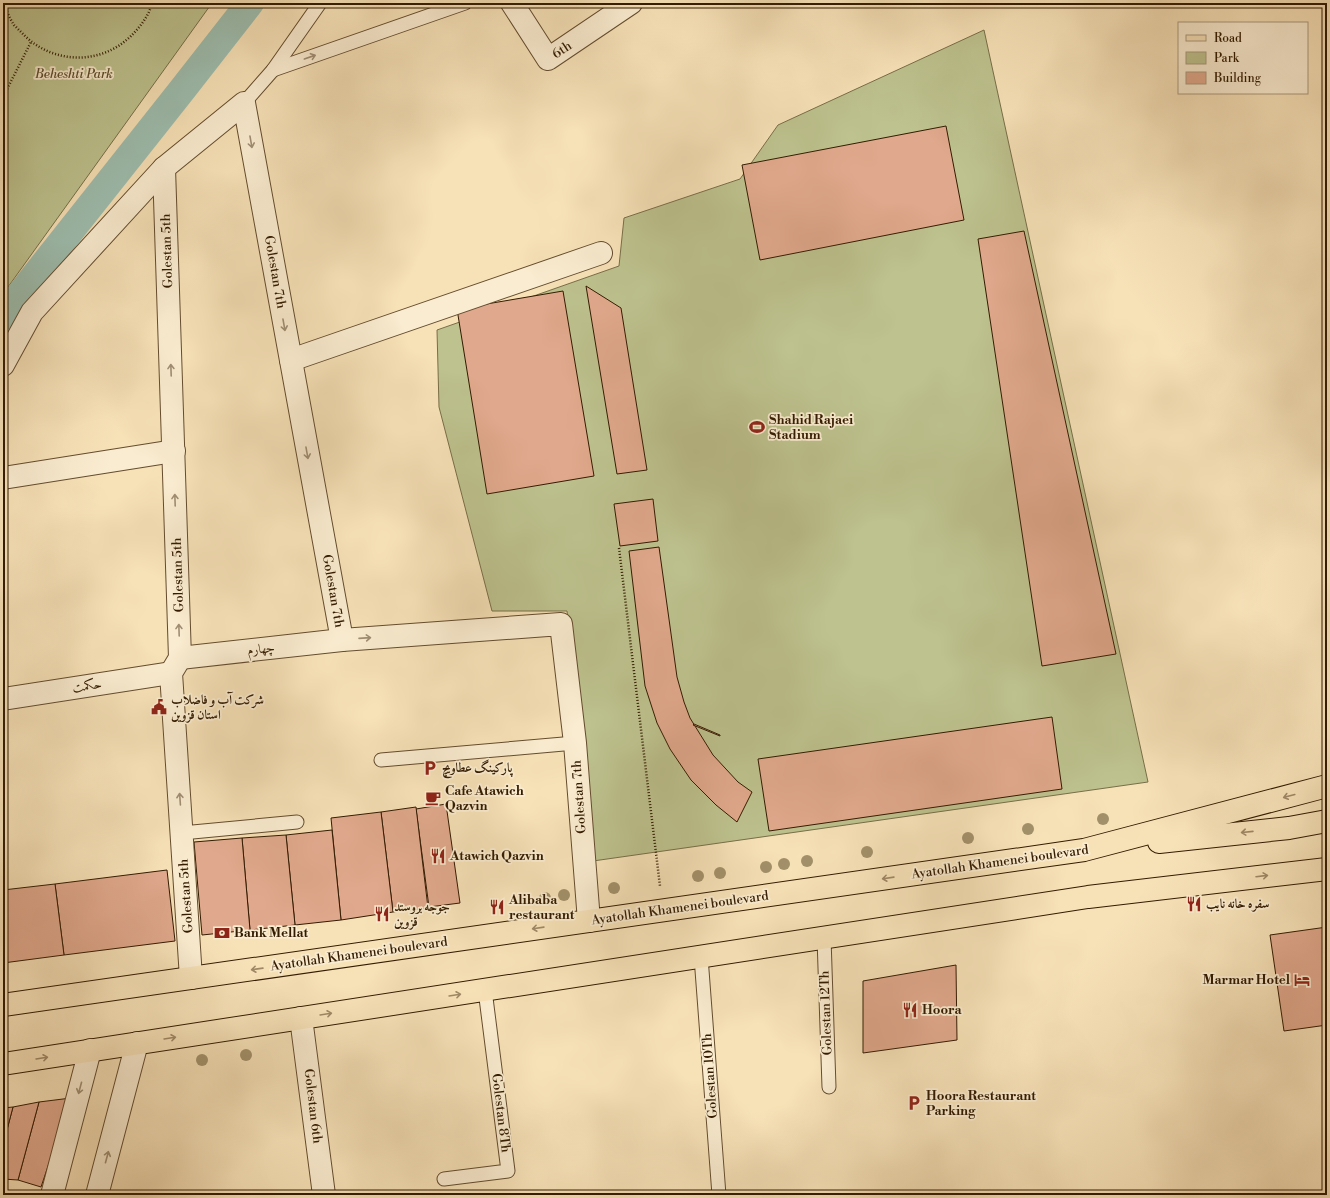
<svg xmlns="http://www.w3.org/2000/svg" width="1330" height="1198" font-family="'Libre Bodoni',Amiri,serif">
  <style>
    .green { fill: #bdc28e; stroke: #786e48 }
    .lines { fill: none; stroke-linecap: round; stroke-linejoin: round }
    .canal { stroke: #9dbeaf; stroke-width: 28 }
    .building { fill: #e0a88c; stroke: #331b01 }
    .service-casing { stroke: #644c2e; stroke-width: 15 }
    .minor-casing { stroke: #644c2e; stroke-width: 24 }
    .tertiary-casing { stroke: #644c2e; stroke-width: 24 }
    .primary-casing { stroke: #331b01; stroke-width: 24 }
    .path { stroke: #331b01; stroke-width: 2.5; stroke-dasharray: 1 2; stroke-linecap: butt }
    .service { stroke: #faecd0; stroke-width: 13 }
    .minor { stroke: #faecd0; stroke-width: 22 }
    .tertiary { stroke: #faecd0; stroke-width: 22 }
    .primary { stroke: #f7e1b7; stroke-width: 22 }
    .tree { fill: #a2906a }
    .oneway { stroke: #a08e73 }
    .oneway2 { stroke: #9f8865 }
    .labels { text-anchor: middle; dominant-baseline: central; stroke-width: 3.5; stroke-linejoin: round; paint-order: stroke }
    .street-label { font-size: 13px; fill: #331b01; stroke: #faecd0 }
    .park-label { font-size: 13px; font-style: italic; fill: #5c4d2b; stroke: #faecd0 }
    .poi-label { font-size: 13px; font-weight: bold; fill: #331b01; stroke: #faecd0; text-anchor: start }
  </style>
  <rect width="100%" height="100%" fill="#f7e1b7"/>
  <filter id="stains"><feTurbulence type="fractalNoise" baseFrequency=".005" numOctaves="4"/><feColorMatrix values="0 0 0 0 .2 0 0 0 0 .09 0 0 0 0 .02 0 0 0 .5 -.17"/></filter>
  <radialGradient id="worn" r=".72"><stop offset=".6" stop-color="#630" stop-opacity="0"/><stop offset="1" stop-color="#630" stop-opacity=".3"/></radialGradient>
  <g class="green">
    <polygon points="3,3 212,3 3,294"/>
    <polygon points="984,30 1148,782 593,861 567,611 492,611 439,407 437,330 619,266 624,218 740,179 778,125"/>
  </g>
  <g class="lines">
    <polyline class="canal" points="3,316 182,90 250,3"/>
  </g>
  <g class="building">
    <polygon points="946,126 964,220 760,260 742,165"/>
    <polygon points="1024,231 1116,654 1042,666 978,239"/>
    <polygon points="586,286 621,308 647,470 617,474"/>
    <polygon points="563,291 594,476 487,494 457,309"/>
    <polygon points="653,499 658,541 620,546 614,504"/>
    <polygon points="659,547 677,677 684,702 690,718 713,755 738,782 752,792 737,822 716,805 691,780 670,749 657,723 645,686 629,551"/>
    <polygon points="1052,717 1062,789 769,831 758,759"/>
    <polygon points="694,724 720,735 720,736 693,725"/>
    <polygon points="446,804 460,903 429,907 416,809"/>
    <polygon points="416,807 428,908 393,912 381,812"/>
    <polygon points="381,812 393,912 341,920 331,818"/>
    <polygon points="332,830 341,920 295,925 286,835"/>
    <polygon points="286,835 295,925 250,930 242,838"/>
    <polygon points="242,838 250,930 202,935 194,842"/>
    <polygon points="167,870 175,941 64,955 55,884"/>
    <polygon points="55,884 64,955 3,963 3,890"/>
    <polygon points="1327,927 1327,1025 1284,1031 1270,935"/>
    <polygon points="956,965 957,1040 863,1053 863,981"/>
    <polygon points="71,1098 41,1187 18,1180 39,1102"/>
    <polygon points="39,1102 18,1180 3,1179 3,1145 13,1107"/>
    <polygon points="13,1107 3,1145 3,1108"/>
  </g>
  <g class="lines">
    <defs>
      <g id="service">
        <polyline points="273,70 465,3"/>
        <polyline points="244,103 273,70 320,3"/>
        <polyline points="381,760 575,743"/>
        <polyline points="182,833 297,822"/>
        <polyline points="824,938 829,1087"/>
        <polyline points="701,957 719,1195"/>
        <polyline points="444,1179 508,1171 485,990"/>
      </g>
      <g id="minor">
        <polyline points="512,3 548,59 631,3"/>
        <polyline points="164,168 180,658 171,673 191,978"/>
        <polyline points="291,360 601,253"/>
        <polyline points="3,365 32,312 164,168 244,103 342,640 561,624 575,743 589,921"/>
        <polyline points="3,478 174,451"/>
        <polyline points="180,658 342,640"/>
        <polyline points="3,699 171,673"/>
        <polyline points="301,1018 324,1195"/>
      </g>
      <g id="tertiary">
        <polyline points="52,1195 90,1050"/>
        <polyline points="97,1195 137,1043"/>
      </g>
      <g id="primary">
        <polyline points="1159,842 1289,828 1327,821"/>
        <polyline points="3,1005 1084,850 1327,786"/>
        <polyline points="3,1064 1088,897 1327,869"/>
      </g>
    </defs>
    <use href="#service" class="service-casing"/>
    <use href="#minor" class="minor-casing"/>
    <use href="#tertiary" class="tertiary-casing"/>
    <use href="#primary" class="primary-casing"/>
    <g class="path">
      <path d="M4,3C6,10 10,19 14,25C17,28 20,31 23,34C52,64 100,66 131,36C140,27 149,16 152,3"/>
      <polyline points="3,97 31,42"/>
      <polyline points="619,548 660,886"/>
    </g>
    <use href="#service" class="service"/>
    <use href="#minor" class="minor"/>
    <use href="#tertiary" class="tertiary"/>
    <use href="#primary" class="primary"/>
  </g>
  <g class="tree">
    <circle cx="1103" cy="819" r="6"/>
    <circle cx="1028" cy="829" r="6"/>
    <circle cx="968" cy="838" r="6"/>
    <circle cx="867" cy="852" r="6"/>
    <circle cx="807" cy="861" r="6"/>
    <circle cx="784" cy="864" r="6"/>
    <circle cx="766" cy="867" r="6"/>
    <circle cx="720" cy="873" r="6"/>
    <circle cx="698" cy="876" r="6"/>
    <circle cx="614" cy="888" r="6"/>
    <circle cx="564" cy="895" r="6"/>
    <circle cx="545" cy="898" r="6"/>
    <circle cx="246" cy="1055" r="6"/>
    <circle cx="202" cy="1060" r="6"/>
  </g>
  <defs><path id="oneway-shaft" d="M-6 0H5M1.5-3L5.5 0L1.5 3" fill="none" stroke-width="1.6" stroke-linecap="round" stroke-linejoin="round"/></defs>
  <g class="oneway">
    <use href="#oneway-shaft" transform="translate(310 57) rotate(-19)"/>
    <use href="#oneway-shaft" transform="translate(251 142) rotate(80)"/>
    <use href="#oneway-shaft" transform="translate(284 325) rotate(80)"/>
    <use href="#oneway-shaft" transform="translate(171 370) rotate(-92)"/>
    <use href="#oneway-shaft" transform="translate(307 453) rotate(80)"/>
    <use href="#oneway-shaft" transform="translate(175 500) rotate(-92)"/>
    <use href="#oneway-shaft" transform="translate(179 630) rotate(-92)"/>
    <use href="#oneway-shaft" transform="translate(365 638) rotate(-4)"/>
    <use href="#oneway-shaft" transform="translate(180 799) rotate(-94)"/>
    <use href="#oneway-shaft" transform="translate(80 1088) rotate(105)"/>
    <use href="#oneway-shaft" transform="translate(107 1157) rotate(-75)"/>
  </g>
  <g class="oneway2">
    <use href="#oneway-shaft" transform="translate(1289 796) rotate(165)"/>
    <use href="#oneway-shaft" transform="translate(1247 832) rotate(174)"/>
    <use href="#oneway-shaft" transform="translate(1262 876) rotate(-7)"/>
    <use href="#oneway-shaft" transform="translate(888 878) rotate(172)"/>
    <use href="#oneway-shaft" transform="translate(538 928) rotate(172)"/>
    <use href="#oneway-shaft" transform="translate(257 969) rotate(172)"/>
    <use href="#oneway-shaft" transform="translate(455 995) rotate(-9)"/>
    <use href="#oneway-shaft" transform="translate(326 1014) rotate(-9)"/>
    <use href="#oneway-shaft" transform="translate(170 1038) rotate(-9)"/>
    <use href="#oneway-shaft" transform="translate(42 1058) rotate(-9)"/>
  </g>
  <defs>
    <symbol id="stadium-bare" viewBox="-9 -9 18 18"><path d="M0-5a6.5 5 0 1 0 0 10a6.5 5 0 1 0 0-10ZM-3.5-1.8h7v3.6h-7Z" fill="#8f2418" stroke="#faecd0" stroke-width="2.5" paint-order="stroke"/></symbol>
    <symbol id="civic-bare" viewBox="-9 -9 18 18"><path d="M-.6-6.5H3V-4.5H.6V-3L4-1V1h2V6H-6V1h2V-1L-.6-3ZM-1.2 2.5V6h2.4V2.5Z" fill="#8f2418" stroke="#faecd0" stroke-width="2.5" paint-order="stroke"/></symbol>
    <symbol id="parking-bare" viewBox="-9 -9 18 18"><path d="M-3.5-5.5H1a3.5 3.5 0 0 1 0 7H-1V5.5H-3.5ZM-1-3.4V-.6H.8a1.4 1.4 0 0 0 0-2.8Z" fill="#8f2418" stroke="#faecd0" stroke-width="2.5" paint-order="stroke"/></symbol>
    <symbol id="cafe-bare" viewBox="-9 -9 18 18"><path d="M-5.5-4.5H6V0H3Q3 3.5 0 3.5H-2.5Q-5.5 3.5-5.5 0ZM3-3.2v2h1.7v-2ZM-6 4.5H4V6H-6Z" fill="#8f2418" stroke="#faecd0" stroke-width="2.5" paint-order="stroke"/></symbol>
    <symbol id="restaurant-bare" viewBox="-9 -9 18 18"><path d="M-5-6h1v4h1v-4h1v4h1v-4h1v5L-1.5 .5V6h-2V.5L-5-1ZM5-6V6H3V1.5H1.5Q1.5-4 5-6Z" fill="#8f2418" stroke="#faecd0" stroke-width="2.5" paint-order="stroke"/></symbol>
    <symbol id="bank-bare" viewBox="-9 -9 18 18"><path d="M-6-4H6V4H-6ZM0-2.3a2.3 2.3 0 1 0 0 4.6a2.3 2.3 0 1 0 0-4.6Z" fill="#8f2418" stroke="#faecd0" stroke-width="2.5" paint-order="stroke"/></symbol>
    <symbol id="hotel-bare" viewBox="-9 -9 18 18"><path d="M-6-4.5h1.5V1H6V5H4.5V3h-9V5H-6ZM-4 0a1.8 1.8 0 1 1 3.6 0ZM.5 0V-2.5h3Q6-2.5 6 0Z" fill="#8f2418" stroke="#faecd0" stroke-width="2.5" paint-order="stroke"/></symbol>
  </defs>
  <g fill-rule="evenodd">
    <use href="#stadium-bare" x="746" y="416" width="22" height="22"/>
    <use href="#civic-bare" x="148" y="696" width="22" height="22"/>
    <use href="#parking-bare" x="419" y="757" width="22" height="22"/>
    <use href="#cafe-bare" x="422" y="787" width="22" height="22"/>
    <use href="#restaurant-bare" x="427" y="845" width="22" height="22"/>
    <use href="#restaurant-bare" x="1183" y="893" width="22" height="22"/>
    <use href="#restaurant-bare" x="486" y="896" width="22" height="22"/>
    <use href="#restaurant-bare" x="371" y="903" width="22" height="22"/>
    <use href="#bank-bare" x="211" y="922" width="22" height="22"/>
    <use href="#hotel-bare" x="1291" y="969" width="22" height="22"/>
    <use href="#restaurant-bare" x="899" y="999" width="22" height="22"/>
    <use href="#parking-bare" x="903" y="1092" width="22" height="22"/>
  </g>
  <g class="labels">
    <g class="street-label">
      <text transform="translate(562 50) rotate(-34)">6th</text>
      <text transform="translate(167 251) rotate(-92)">Golestan 5th</text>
      <text transform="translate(275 272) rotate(80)">Golestan 7th</text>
      <text transform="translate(178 575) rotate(-92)">Golestan 5th</text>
      <text transform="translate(333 591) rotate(80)">Golestan 7th</text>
      <text transform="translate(261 649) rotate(-6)">چهارم</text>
      <text transform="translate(87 686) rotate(-9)">حکمت</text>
      <text transform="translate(579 797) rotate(-94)">Golestan 7th</text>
      <text transform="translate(1000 862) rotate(-8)">Ayatollah Khamenei boulevard</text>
      <text transform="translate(186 896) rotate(-94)">Golestan 5th</text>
      <text transform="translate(680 908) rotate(-8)">Ayatollah Khamenei boulevard</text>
      <text transform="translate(359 954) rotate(-8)">Ayatollah Khamenei boulevard</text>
      <text transform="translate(826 1013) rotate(-92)">Golestan 12Th</text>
      <text transform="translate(710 1076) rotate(-94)">Golestan 10Th</text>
      <text transform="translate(313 1106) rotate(83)">Golestan 6th</text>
      <text transform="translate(501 1113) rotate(83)">Golestan 8Th</text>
    </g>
    <g class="park-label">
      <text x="74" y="74">Beheshti Park</text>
    </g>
    <g class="poi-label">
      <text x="769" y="420">Shahid Rajaei<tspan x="769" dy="15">Stadium</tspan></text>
      <text x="171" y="700">شرکت آب و فاضلاب<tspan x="171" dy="15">استان قزوین</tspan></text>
      <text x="442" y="768">پارکینگ عطاویچ</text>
      <text x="445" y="791">Cafe Atawich<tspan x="445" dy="15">Qazvin</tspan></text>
      <text x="450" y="856">Atawich Qazvin</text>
      <text x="509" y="900">Alibaba<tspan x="509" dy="15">restaurant</tspan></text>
      <text x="1206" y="904">سفره خانه نایب</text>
      <text x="394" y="907">جوجه بروستد<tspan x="394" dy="15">قزوین</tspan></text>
      <text x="234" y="933">Bank Mellat</text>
      <text x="1290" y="980" text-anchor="end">Marmar Hotel</text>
      <text x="922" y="1010">Hoora</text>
      <text x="926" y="1096">Hoora Restaurant<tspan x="926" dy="15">Parking</tspan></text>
    </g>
  </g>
  <rect width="1330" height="1198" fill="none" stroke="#f7e1b7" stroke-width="16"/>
  <rect x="4" y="4" width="1322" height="1190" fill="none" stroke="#331b01" stroke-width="2"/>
  <rect x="8" y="8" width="1314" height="1182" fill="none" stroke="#331b01"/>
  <rect x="1178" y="22" width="130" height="72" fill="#faecd0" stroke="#aa987d"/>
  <rect x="1186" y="35" width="20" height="6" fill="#f7e1b7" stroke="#aa987d"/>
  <text x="1214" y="42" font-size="12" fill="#331b01">Road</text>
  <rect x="1186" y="52" width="20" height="12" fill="#bdc28e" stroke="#aa987d"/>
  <text x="1214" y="62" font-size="12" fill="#331b01">Park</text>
  <rect x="1186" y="72" width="20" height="12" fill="#e0a88c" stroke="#aa987d"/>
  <text x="1214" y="82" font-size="12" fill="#331b01">Building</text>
  <rect width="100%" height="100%" filter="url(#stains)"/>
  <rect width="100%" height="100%" fill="url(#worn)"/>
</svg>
